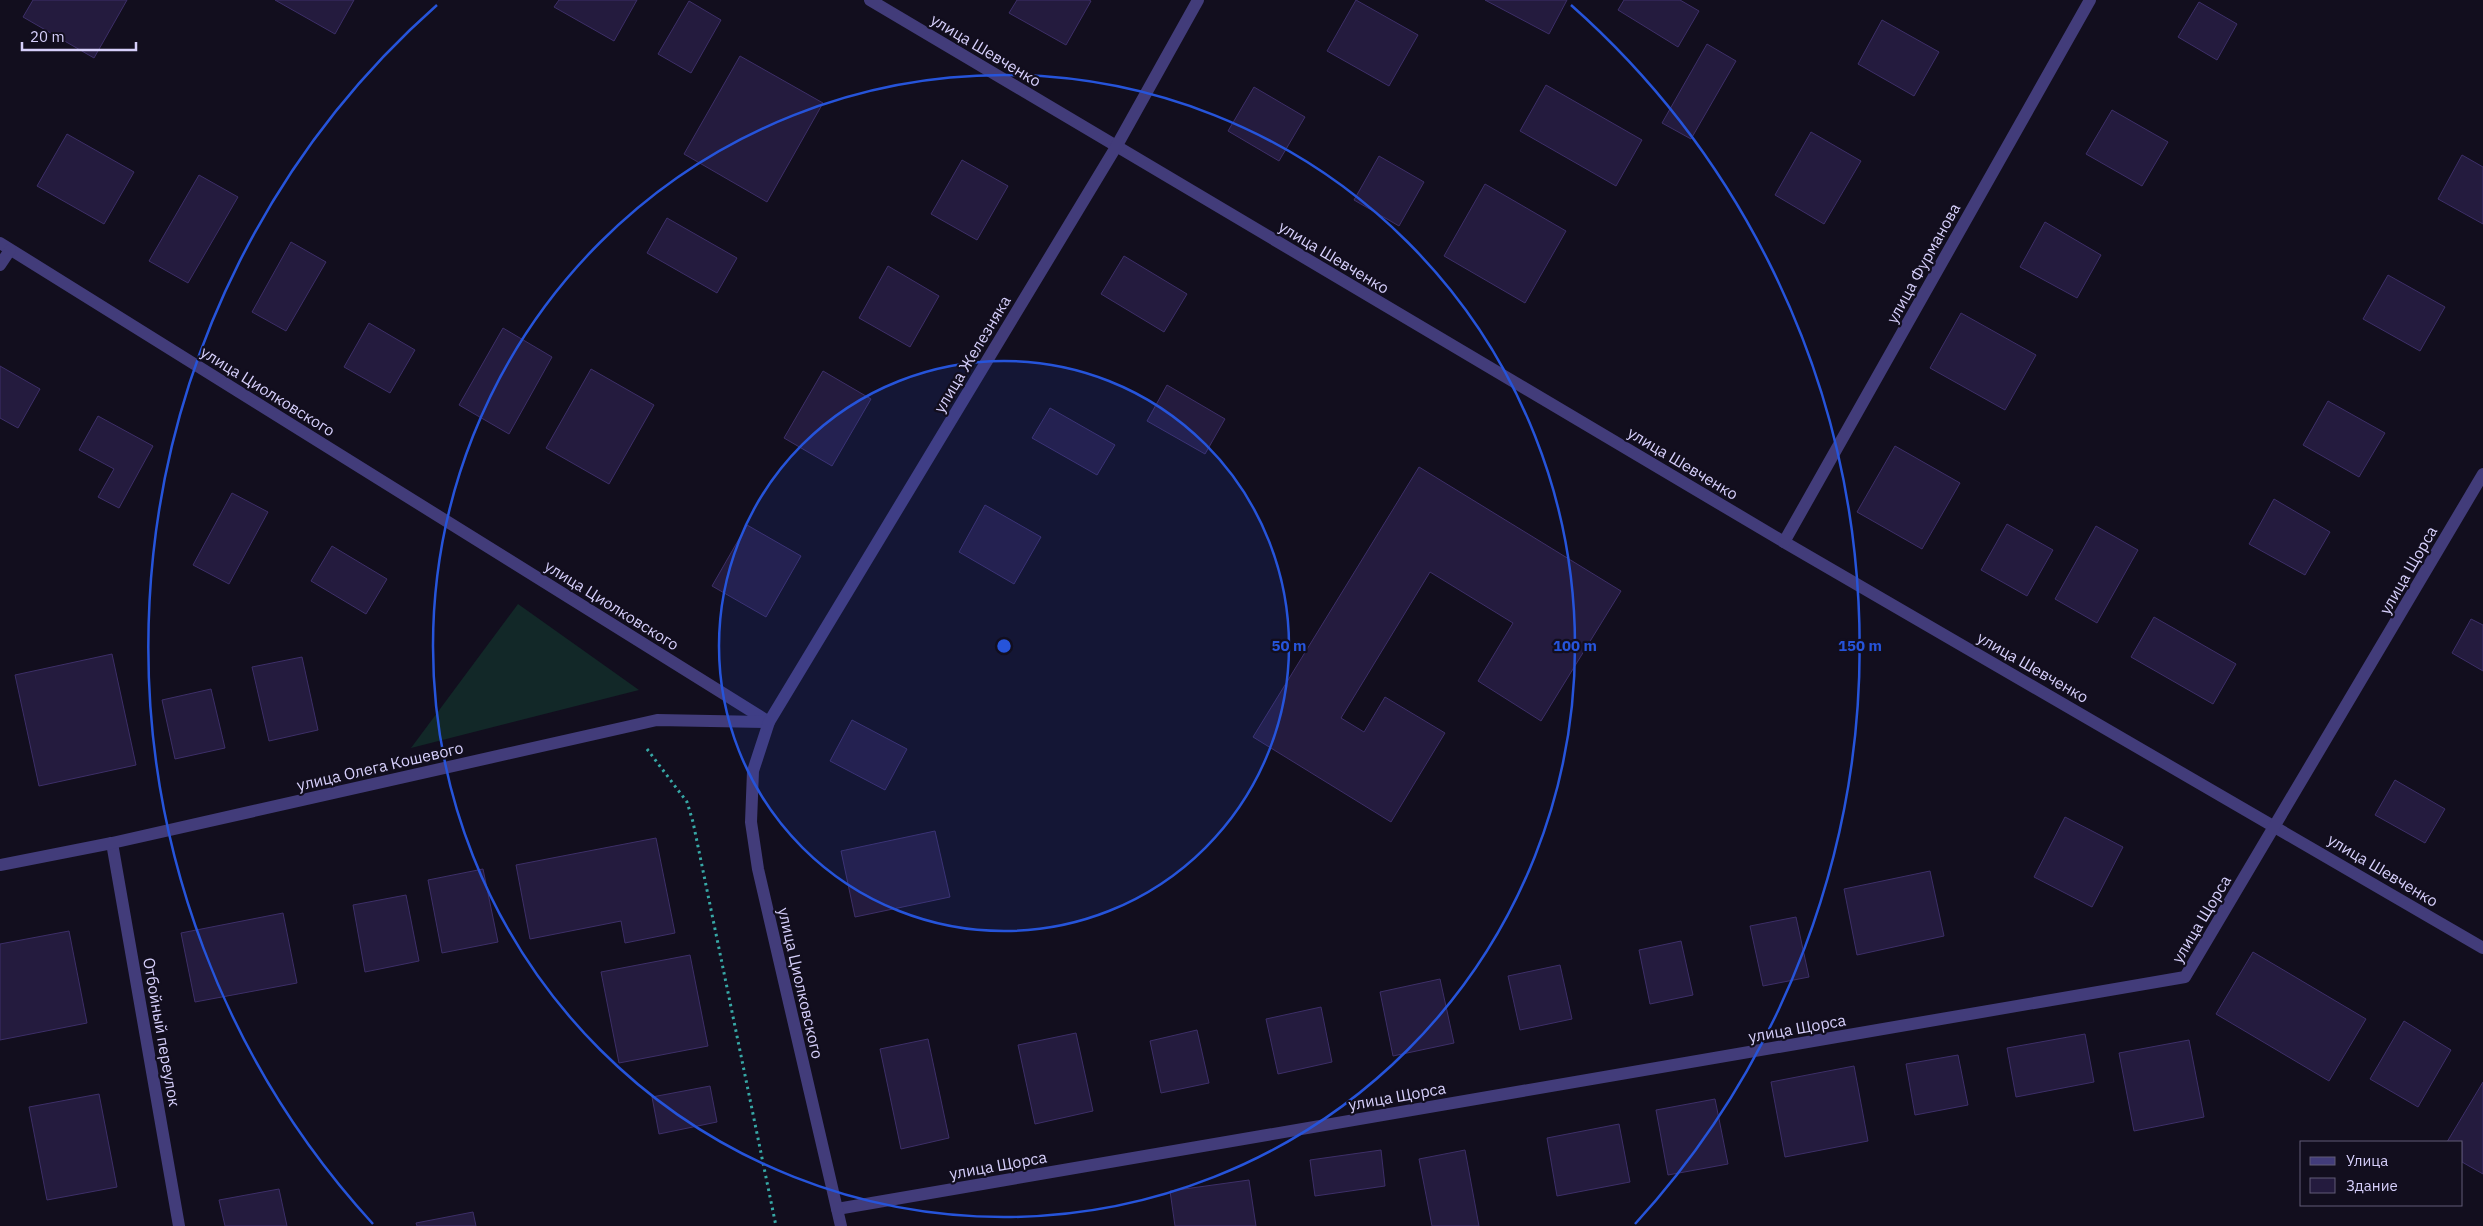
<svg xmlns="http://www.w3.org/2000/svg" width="2483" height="1226" font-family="'IBM Plex Sans',sans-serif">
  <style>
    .grass { fill: #122828 }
    .building { fill: #241b3e; stroke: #3d2f68 }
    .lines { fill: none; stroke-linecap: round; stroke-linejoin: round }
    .path { stroke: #37a8a6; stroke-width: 3; stroke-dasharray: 2.5 4; stroke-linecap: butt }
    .minor { stroke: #423c7a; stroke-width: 12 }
    .ring { fill: none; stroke: #2654da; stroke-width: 2.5 }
    .labels { text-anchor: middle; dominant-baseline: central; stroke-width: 4.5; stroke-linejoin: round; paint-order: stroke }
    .street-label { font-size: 16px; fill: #d6cffb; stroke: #120e1e }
    .centre { fill: #2654da; stroke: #120e1e; stroke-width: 2.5 }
    .ring-label { font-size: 15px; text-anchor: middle; font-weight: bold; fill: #2654da; stroke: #120e1e; stroke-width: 4.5; stroke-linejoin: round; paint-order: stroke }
  </style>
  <rect width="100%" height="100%" fill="#120e1e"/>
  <polygon class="grass" points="518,604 639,690 411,748"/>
  <g class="building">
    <polygon points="33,0 127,0 94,58 23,17"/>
    <polygon points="275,0 354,0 335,34"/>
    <polygon points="559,0 637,0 614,41 554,7"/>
    <polygon points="1017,0 1089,0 1091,1 1066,45 1009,13"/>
    <polygon points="1356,0 1418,35 1389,86 1327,51"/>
    <polygon points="1485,0 1567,0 1549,34"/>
    <polygon points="1624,0 1680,0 1699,11 1678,47 1618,10"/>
    <polygon points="689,1 721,20 691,73 658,54"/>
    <polygon points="2199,2 2237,24 2217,60 2178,37"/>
    <polygon points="1882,20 1939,52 1914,96 1858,64"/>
    <polygon points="1707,44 1736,61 1691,139 1662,123"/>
    <polygon points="740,56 823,103 767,202 684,154"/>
    <polygon points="1546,85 1642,140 1616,186 1520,131"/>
    <polygon points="1254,87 1305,117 1279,161 1228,131"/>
    <polygon points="2112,110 2168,142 2142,186 2086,154"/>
    <polygon points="1811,132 1861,161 1824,224 1775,195"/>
    <polygon points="67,134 134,172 104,224 37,186"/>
    <polygon points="2462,155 2483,167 2483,224 2438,199"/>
    <polygon points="1379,156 1424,182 1399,226 1354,200"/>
    <polygon points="962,160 1008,186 977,240 931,214"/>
    <polygon points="199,175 238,197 188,283 149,261"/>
    <polygon points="1485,184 1566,231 1525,303 1444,256"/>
    <polygon points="667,218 737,258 717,293 647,253"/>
    <polygon points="2045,222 2101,255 2077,298 2020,267"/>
    <polygon points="291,242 326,262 286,331 252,312"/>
    <polygon points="1124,256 1187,294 1164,332 1101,294"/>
    <polygon points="888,266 939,296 910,347 859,318"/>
    <polygon points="2388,275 2445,307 2420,351 2363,319"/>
    <polygon points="1961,313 2036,355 2005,410 1930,368"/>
    <polygon points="369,323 415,350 390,393 344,367"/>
    <polygon points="503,328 552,357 509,434 459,405"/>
    <polygon points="0,366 40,389 18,428 0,418"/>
    <polygon points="591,369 654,405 609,484 546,448"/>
    <polygon points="823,371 871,399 832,466 784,438"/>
    <polygon points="1167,385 1225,419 1205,454 1147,421"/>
    <polygon points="2328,401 2385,433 2359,477 2303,445"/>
    <polygon points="1050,408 1115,445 1097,475 1032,438"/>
    <polygon points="98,416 153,446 119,508 98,497 114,469 79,450"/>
    <polygon points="1895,446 1960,483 1922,549 1857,512"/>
    <polygon points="1419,467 1621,591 1541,721 1478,681 1513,623 1430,572 1341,718 1364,732 1385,697 1445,733 1391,822 1253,737"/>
    <polygon points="232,493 268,512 229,584 193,565"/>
    <polygon points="2274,499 2330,532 2305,575 2249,544"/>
    <polygon points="985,505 1041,537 1014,584 959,552"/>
    <polygon points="2007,524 2053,550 2027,596 1981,570"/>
    <polygon points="747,525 801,556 766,617 712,586"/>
    <polygon points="2096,526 2138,550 2097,623 2055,599"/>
    <polygon points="332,546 387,579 366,614 311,581"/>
    <polygon points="2154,617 2236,664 2213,704 2131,657"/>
    <polygon points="2471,619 2483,625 2483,671 2452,653"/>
    <polygon points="112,654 136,765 39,786 15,675"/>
    <polygon points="302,657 318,730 269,741 252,667"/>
    <polygon points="211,689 225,748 175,759 162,700"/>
    <polygon points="852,720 907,749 885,790 830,761"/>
    <polygon points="2395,780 2445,809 2425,843 2375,815"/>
    <polygon points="2065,817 2123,847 2092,907 2034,877"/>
    <polygon points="935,831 950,897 855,917 841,851"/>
    <polygon points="656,838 675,933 625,943 621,921 530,939 516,865"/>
    <polygon points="483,869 498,942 442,953 428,880"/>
    <polygon points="1930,871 1944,936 1857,955 1844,889"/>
    <polygon points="406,895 419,961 365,972 353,905"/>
    <polygon points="283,913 297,983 195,1002 181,933"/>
    <polygon points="1796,917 1809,977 1763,986 1750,926"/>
    <polygon points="69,931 87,1023 0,1040 0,944"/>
    <polygon points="1681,941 1693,995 1650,1004 1639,950"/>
    <polygon points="2253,952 2366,1019 2329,1081 2216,1014"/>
    <polygon points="690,955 708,1046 619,1063 601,972"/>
    <polygon points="1560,965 1572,1019 1520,1030 1508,976"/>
    <polygon points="1440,979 1454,1043 1393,1056 1380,992"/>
    <polygon points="1321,1007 1332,1062 1278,1074 1266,1019"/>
    <polygon points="2404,1021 2451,1050 2418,1107 2370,1079"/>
    <polygon points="1197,1030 1209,1083 1161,1093 1150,1041"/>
    <polygon points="1076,1033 1093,1111 1035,1124 1018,1045"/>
    <polygon points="2085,1034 2094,1082 2016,1097 2007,1048"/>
    <polygon points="928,1039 949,1138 901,1149 880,1049"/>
    <polygon points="2189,1040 2204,1117 2134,1131 2119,1053"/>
    <polygon points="1958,1055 1968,1105 1915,1115 1906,1064"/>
    <polygon points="1854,1066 1868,1141 1785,1157 1771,1082"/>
    <polygon points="2483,1082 2483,1174 2462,1162 2462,1142 2447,1142"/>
    <polygon points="710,1086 717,1122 659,1134 652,1097"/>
    <polygon points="99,1094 117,1187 47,1200 29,1107"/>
    <polygon points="1715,1099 1728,1164 1668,1175 1656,1110"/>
    <polygon points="1619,1124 1630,1182 1557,1196 1547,1138"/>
    <polygon points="1381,1150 1385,1186 1315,1196 1310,1160"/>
    <polygon points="1465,1150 1479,1226 1432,1226 1419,1159"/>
    <polygon points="1249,1180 1256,1226 1175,1226 1170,1191"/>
    <polygon points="279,1189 287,1226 225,1226 219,1200"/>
    <polygon points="473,1212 476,1226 417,1226 416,1223"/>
  </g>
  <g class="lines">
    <polyline class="path" points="647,749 687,802 693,822 776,1226"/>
    <g class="minor">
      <polyline points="870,0 1784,542 2483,948"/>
      <polyline points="0,243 769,722"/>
      <polyline points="0,265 10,250"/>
      <polyline points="1784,542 2090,0"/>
      <polyline points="112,843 179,1226"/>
      <polyline points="0,865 112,843 657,720 767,722"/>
      <polyline points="837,1209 2185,977 2483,474"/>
      <polyline points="841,1226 758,869 751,822 753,771 769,722 1116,147 1198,0"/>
    </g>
  </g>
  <circle cx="1004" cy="646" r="285" fill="#2654da" fill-opacity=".12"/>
  <g class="ring">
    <circle cx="1004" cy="646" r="285"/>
    <circle cx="1004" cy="646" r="571"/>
    <path d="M373 1224A856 856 0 0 1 437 5M1571 5A856 856 0 0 1 1635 1224"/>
  </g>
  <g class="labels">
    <g class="street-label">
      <text transform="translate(986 50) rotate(31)">улица Шевченко</text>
      <text transform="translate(1334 257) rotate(31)">улица Шевченко</text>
      <text transform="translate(1923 263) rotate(-61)">улица Фурманова</text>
      <text transform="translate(972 354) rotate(-59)">улица Железняка</text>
      <text transform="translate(268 391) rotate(32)">улица Циолковского</text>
      <text transform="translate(1683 463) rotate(31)">улица Шевченко</text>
      <text transform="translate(2408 570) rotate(-60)">улица Щорса</text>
      <text transform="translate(612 605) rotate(32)">улица Циолковского</text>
      <text transform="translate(2033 667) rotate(30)">улица Шевченко</text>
      <text transform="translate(380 766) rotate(-13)">улица Олега Кошевого</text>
      <text transform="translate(2383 870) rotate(31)">улица Шевченко</text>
      <text transform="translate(2201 919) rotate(-59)">улица Щорса</text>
      <text transform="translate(801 983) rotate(77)">улица Циолковского</text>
      <text transform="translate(1797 1028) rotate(-10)">улица Щорса</text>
      <text transform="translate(162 1032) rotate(80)">Отбойный переулок</text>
      <text transform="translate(1397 1096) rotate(-10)">улица Щорса</text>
      <text transform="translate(998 1165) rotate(-10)">улица Щорса</text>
    </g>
  </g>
  <circle cx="1004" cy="646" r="8" class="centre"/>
  <g class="ring-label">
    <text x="1289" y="651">50 m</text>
    <text x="1575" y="651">100 m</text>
    <text x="1860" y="651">150 m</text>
  </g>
  <rect x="2300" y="1141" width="162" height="65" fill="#120e1e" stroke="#605b76"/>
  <rect x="2310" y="1157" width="25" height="8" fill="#423c7a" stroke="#605b76"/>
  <text x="2346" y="1166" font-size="15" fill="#d6cffb">Улица</text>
  <rect x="2310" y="1178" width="25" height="15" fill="#241b3e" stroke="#605b76"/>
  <text x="2346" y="1191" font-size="15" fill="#d6cffb">Здание</text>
  <path d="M22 42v8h114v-8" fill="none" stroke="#d6cffb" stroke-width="2.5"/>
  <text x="30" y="42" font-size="15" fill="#d6cffb" stroke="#120e1e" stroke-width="4" paint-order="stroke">20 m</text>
</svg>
